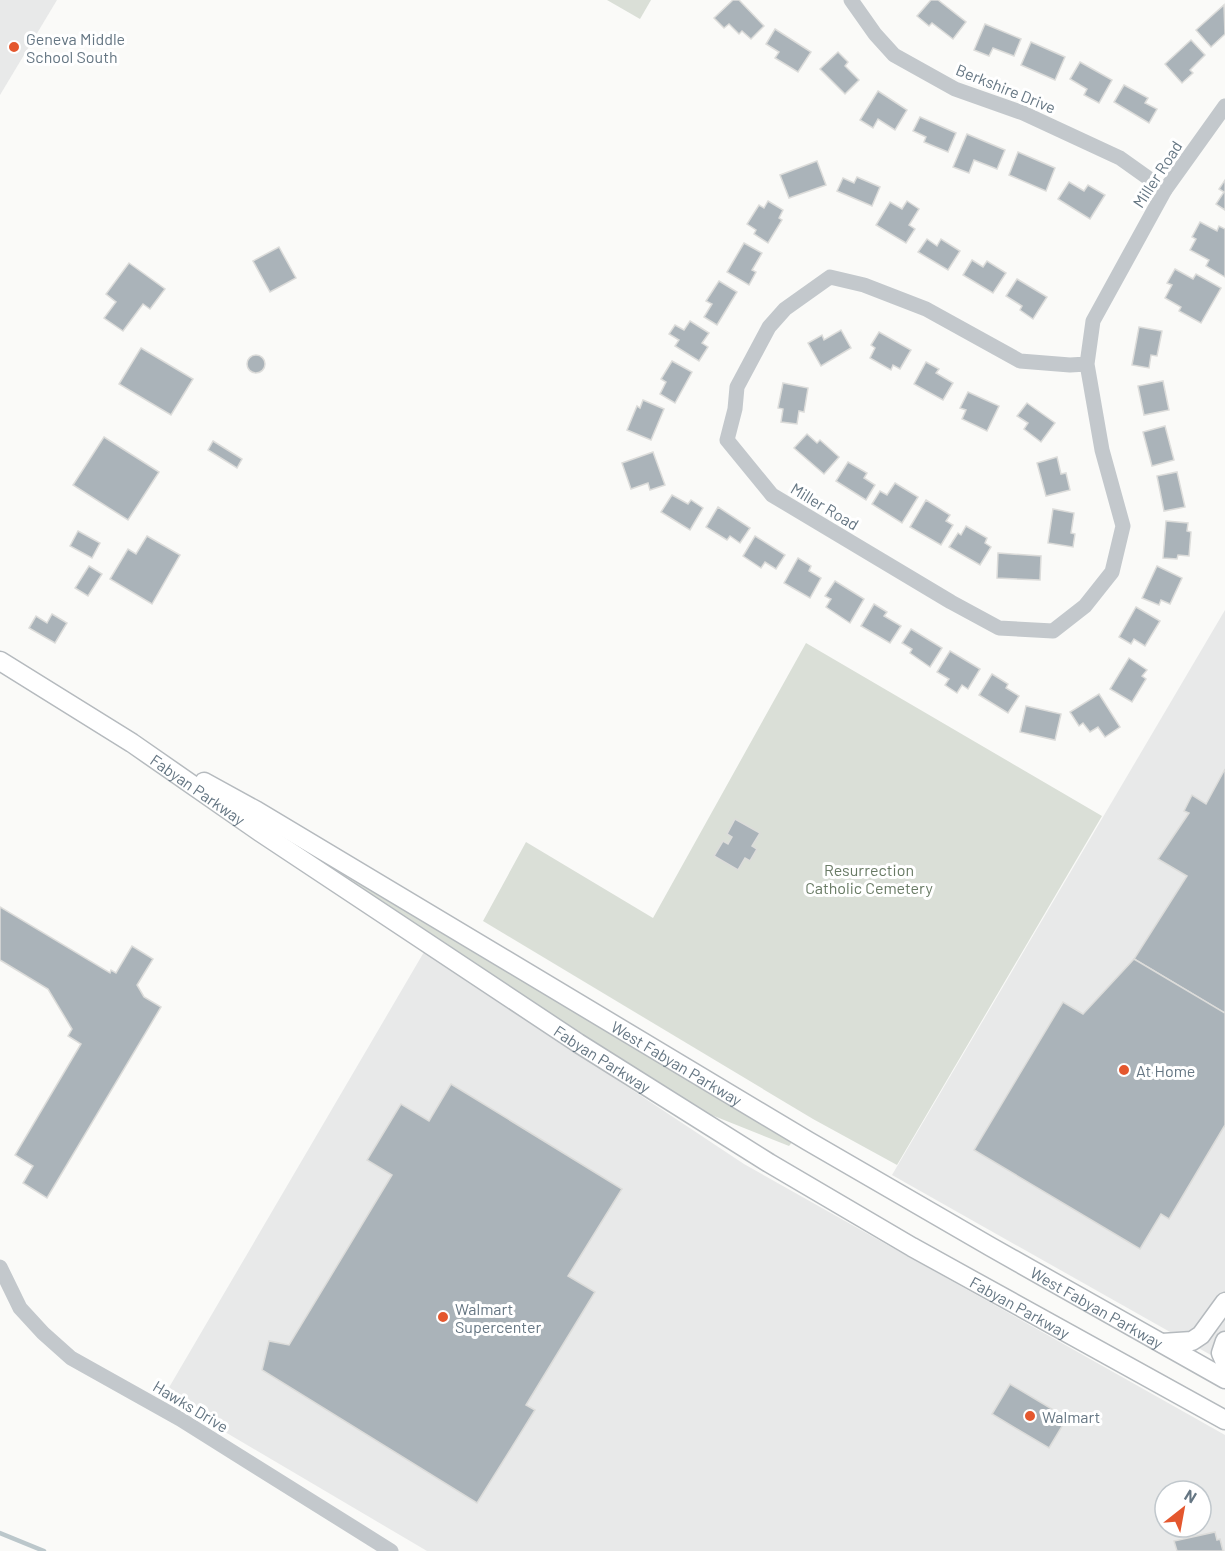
<svg xmlns="http://www.w3.org/2000/svg" width="1225" height="1551" font-family="Barlow,sans-serif">
  <style>
    .built { fill: #e8e9e9; fill-rule: evenodd }
    .green { fill: #dadfd7 }
    .lines { fill: none; stroke-linecap: round; stroke-linejoin: round }
    .stream { stroke: #bbc7cb; stroke-width: 4.5 }
    .building { fill: #aab3b9; stroke: #dcdcda; stroke-width: 1.5 }
    .major-casing { stroke: #b5babe; stroke-width: 21 }
    .minor { stroke: #c3c8cc; stroke-width: 15 }
    .major { stroke: #fff; stroke-width: 18 }
    .poi-dot { fill: #e4572e; stroke: #fff; stroke-width: 2 }
    .labels { text-anchor: middle; dominant-baseline: central; stroke-width: 6; stroke-linejoin: round; paint-order: stroke }
    .poi-label { font-size: 16px; fill: #657683; stroke: #fff; text-anchor: start }
    .street-label { font-size: 16px; fill: #657683; stroke: #fff }
    .park-label { font-size: 16px; fill: #687a64; stroke: #fff }
  </style>
  <rect width="100%" height="100%" fill="#fafaf8"/>
  <g class="built">
    <polygon points="0,0 57,0 0,95"/>
    <polygon points="1225,610 1225,1363 892,1175"/>
    <path d="M424,952L744,1164L1225,1435V1551H427L164,1396ZM1165,1491H1201V1527H1165Z"/>
  </g>
  <g class="green">
    <polygon points="607,0 651,0 640,19"/>
    <polygon points="806,643 1102,816 897,1165 813,1119 483,921 526,842 653,918"/>
    <polygon points="264,826 793,1141 789,1146 674,1100"/>
  </g>
  <g class="lines">
    <polyline class="stream" points="0,1533 44,1551"/>
  </g>
  <g class="building">
    <polygon points="733,0 739,0 764,26 751,39 742,31 739,34 729,24 724,28 714,18"/>
    <polygon points="931,0 938,0 966,22 953,39 932,23 929,26 917,16"/>
    <polygon points="1224,5 1225,34 1211,47 1196,30"/>
    <polygon points="985,24 1021,39 1014,56 993,48 989,56 974,50"/>
    <polygon points="775,29 811,52 798,72 775,58 779,52 766,44"/>
    <polygon points="1191,40 1205,55 1190,70 1193,73 1182,83 1165,64"/>
    <polygon points="1031,42 1065,57 1055,80 1021,65"/>
    <polygon points="838,52 848,62 845,66 859,80 845,94 820,69"/>
    <polygon points="1080,62 1112,80 1099,103 1084,95 1087,89 1070,79"/>
    <polygon points="1124,85 1148,98 1145,103 1157,109 1149,123 1114,102"/>
    <polygon points="878,91 907,110 895,130 878,119 873,128 860,120"/>
    <polygon points="920,117 956,133 948,152 924,142 926,137 913,131"/>
    <polygon points="967,134 1005,150 997,169 974,160 969,173 953,167"/>
    <polygon points="1018,152 1055,168 1046,191 1009,175"/>
    <polygon points="817,161 826,185 789,198 780,175"/>
    <polygon points="857,177 880,187 872,206 837,191 843,178 854,183"/>
    <polygon points="1225,180 1225,210 1216,204 1224,192 1219,189"/>
    <polygon points="1069,182 1084,191 1088,185 1105,195 1090,219 1058,199"/>
    <polygon points="768,201 783,210 779,218 782,220 768,243 754,234 756,230 747,224 759,205 764,208"/>
    <polygon points="907,201 919,209 909,225 915,229 906,243 876,225 890,202 902,209"/>
    <polygon points="1200,222 1217,231 1219,226 1225,229 1225,277 1206,266 1209,260 1190,250 1196,239 1192,237"/>
    <polygon points="927,239 937,246 941,239 960,251 948,270 918,252"/>
    <polygon points="744,243 762,253 752,270 756,272 749,285 727,272"/>
    <polygon points="279,247 296,278 270,292 253,261"/>
    <polygon points="972,260 983,267 987,261 1006,273 993,293 963,275"/>
    <polygon points="129,263 165,289 150,309 143,304 123,331 104,318 116,302 106,294"/>
    <polygon points="1175,269 1193,279 1196,274 1221,288 1201,323 1179,311 1181,307 1165,298 1172,285 1167,283"/>
    <polygon points="1017,279 1047,297 1033,319 1020,310 1022,306 1006,296"/>
    <polygon points="719,281 737,292 717,325 704,317 712,304 706,301"/>
    <polygon points="690,321 709,333 702,343 708,347 699,361 675,346 679,340 669,334 675,325 684,330"/>
    <polygon points="1139,327 1162,331 1157,356 1151,355 1149,368 1132,365"/>
    <polygon points="841,330 851,348 821,366 808,343 822,335 824,340"/>
    <polygon points="879,332 911,350 900,369 893,365 891,370 870,358 875,348 871,345"/>
    <polygon points="141,348 193,379 171,415 119,384"/>
    <circle cx="256" cy="364" r="9"/>
    <polygon points="672,361 692,372 675,403 660,394 666,382 661,379"/>
    <polygon points="926,362 939,369 936,373 953,383 943,400 914,384"/>
    <polygon points="1163,381 1169,410 1144,415 1138,386"/>
    <polygon points="783,383 808,388 804,412 799,411 797,424 781,422 783,409 778,408"/>
    <polygon points="968,392 999,406 987,431 962,419 966,410 960,408"/>
    <polygon points="643,400 664,409 651,440 627,430 637,406 640,408"/>
    <polygon points="1027,403 1055,423 1041,442 1024,429 1028,423 1017,416"/>
    <polygon points="1165,426 1174,460 1152,466 1143,432"/>
    <polygon points="807,434 817,443 820,440 839,457 824,474 794,448"/>
    <polygon points="104,437 159,472 128,520 73,485"/>
    <polygon points="213,441 242,459 237,468 208,450"/>
    <polygon points="653,452 665,485 650,490 648,483 631,489 622,463"/>
    <polygon points="1057,457 1061,474 1066,473 1070,490 1046,496 1037,463"/>
    <polygon points="848,462 867,473 864,478 875,485 866,500 836,481"/>
    <polygon points="1177,472 1185,507 1164,511 1157,476"/>
    <polygon points="895,483 918,497 902,523 872,504 880,491 887,495"/>
    <polygon points="672,495 688,504 691,500 703,508 690,530 661,512"/>
    <polygon points="926,500 950,515 946,521 953,525 941,545 910,527"/>
    <polygon points="718,507 750,528 740,543 730,536 727,540 706,527"/>
    <polygon points="1053,509 1074,513 1071,533 1075,534 1073,547 1048,543"/>
    <polygon points="1166,521 1188,523 1187,531 1191,532 1189,556 1178,555 1177,559 1163,558"/>
    <polygon points="966,526 987,538 985,543 991,547 980,565 949,547 958,533 961,535"/>
    <polygon points="78,531 100,543 92,558 70,546"/>
    <polygon points="147,536 180,555 152,604 110,579 128,549 136,554"/>
    <polygon points="755,536 785,555 776,569 765,562 761,568 743,556"/>
    <polygon points="998,553 1041,556 1040,580 997,578"/>
    <polygon points="798,558 811,566 809,571 821,578 810,598 784,583"/>
    <polygon points="89,566 102,574 88,596 75,588"/>
    <polygon points="1157,566 1182,578 1170,604 1161,600 1159,605 1142,598"/>
    <polygon points="835,581 864,599 850,623 826,607 831,599 825,596"/>
    <polygon points="874,604 887,612 884,616 901,626 890,643 861,626"/>
    <polygon points="1136,607 1160,621 1145,646 1134,639 1131,644 1119,637"/>
    <polygon points="52,614 67,623 55,643 29,628 36,616 47,623"/>
    <polygon points="911,629 942,648 930,667 910,653 912,649 902,643"/>
    <polygon points="950,651 980,669 968,689 962,685 957,693 945,685 949,679 937,672"/>
    <polygon points="1129,658 1147,670 1142,676 1146,679 1132,702 1110,689"/>
    <polygon points="992,674 1008,684 1006,688 1019,696 1008,713 979,695"/>
    <polygon points="1099,694 1120,727 1105,737 1098,727 1090,732 1083,723 1079,726 1070,712"/>
    <polygon points="1026,706 1061,714 1055,740 1020,732"/>
    <polygon points="1225,769 1225,1013 1134,959 1187,876 1158,859 1189,813 1184,811 1192,795 1206,804"/>
    <polygon points="735,819 760,833 752,846 757,849 750,861 745,858 738,870 714,856 723,841 728,844 732,837 727,834"/>
    <polygon points="0,907 110,973 111,970 116,973 132,946 153,959 137,985 144,997 161,1007 47,1198 23,1183 33,1166 15,1155 81,1044 68,1036 72,1029 48,989 0,960"/>
    <polygon points="1134,959 1225,1013 1225,1125 1169,1219 1161,1214 1140,1249 974,1150 1063,1002 1083,1014"/>
    <polygon points="451,1084 622,1189 568,1276 595,1292 526,1405 535,1410 477,1503 262,1370 269,1341 289,1345 392,1175 367,1160 401,1104 429,1121"/>
    <polygon points="1010,1384 1067,1418 1049,1448 992,1414"/>
    <polygon points="1215,1532 1217,1540 1220,1539 1223,1551 1177,1551 1174,1541"/>
  </g>
  <g class="lines">
    <defs>
      <g id="major">
        <path id="s1" d="M0,661L132,743L260,832L578,1043L769,1163L912,1247L1225,1420"/>
        <path id="s2" d="M204,782L257,811L808,1141L991,1247L1225,1379"/>
        <polyline points="1225,1341 1221,1353 1225,1362"/>
        <polyline points="1162,1343 1192,1341 1201,1335 1225,1302"/>
      </g>
    </defs>
    <use href="#major" class="major-casing"/>
    <g class="minor">
      <polyline points="851,0 875,34 894,55 955,89 1023,113 1120,158 1165,190"/>
      <polyline points="1087,364 1070,365 1020,361 926,309 864,285 830,277 785,309 769,327 737,387 735,409 727,440 772,495 951,602 999,628 1053,631 1085,606 1112,572 1123,526 1102,450 1087,364 1093,321 1165,190 1225,106"/>
      <polyline points="0,1267 20,1308 43,1333 71,1358 180,1419 391,1551"/>
    </g>
    <use href="#major" class="major"/>
  </g>
  <g class="poi-dot">
    <circle cx="14" cy="47" r="6"/>
    <circle cx="1124" cy="1070" r="6"/>
    <circle cx="443" cy="1317" r="6"/>
    <circle cx="1030" cy="1416" r="6"/>
  </g>
  <g class="labels">
    <g class="poi-label">
      <text x="26" y="38">Geneva Middle<tspan x="26" dy="18">School South</tspan></text>
      <text x="1136" y="1070">At Home</text>
      <text x="455" y="1308">Walmart<tspan x="455" dy="18">Supercenter</tspan></text>
      <text x="1042" y="1416">Walmart</text>
    </g>
    <g class="street-label">
      <text transform="translate(1006 88) rotate(22)">Berkshire Drive</text>
      <text transform="translate(1157 174) rotate(-57)">Miller Road</text>
      <text transform="translate(825 506) rotate(31)">Miller Road</text>
      <text stroke="none"><textPath href="#s1" startOffset="236">Fabyan Parkway</textPath></text>
      <text stroke="none"><textPath href="#s1" startOffset="722">Fabyan Parkway</textPath></text>
      <text stroke="none"><textPath href="#s2" startOffset="550">West Fabyan Parkway</textPath></text>
      <text stroke="none"><textPath href="#s1" startOffset="1208">Fabyan Parkway</textPath></text>
      <text stroke="none"><textPath href="#s2" startOffset="1036">West Fabyan Parkway</textPath></text>
      <text transform="translate(191 1406) rotate(31)">Hawks Drive</text>
    </g>
    <g class="park-label">
      <text x="869" y="869">Resurrection<tspan x="869" dy="18">Catholic Cemetery</tspan></text>
    </g>
  </g>
  <g transform="translate(1183 1509) rotate(31)"><circle r="28" fill="#ffffff" stroke="#c1c8cd" stroke-width="1.5"/>
  <path d="M0-4.5L10 22L0 15L-10 22Z" fill="#e4572e"/>
  <text y="-9" font-size="16" font-weight="bold" text-anchor="middle" fill="#657683">N</text>
  </g>
</svg>
